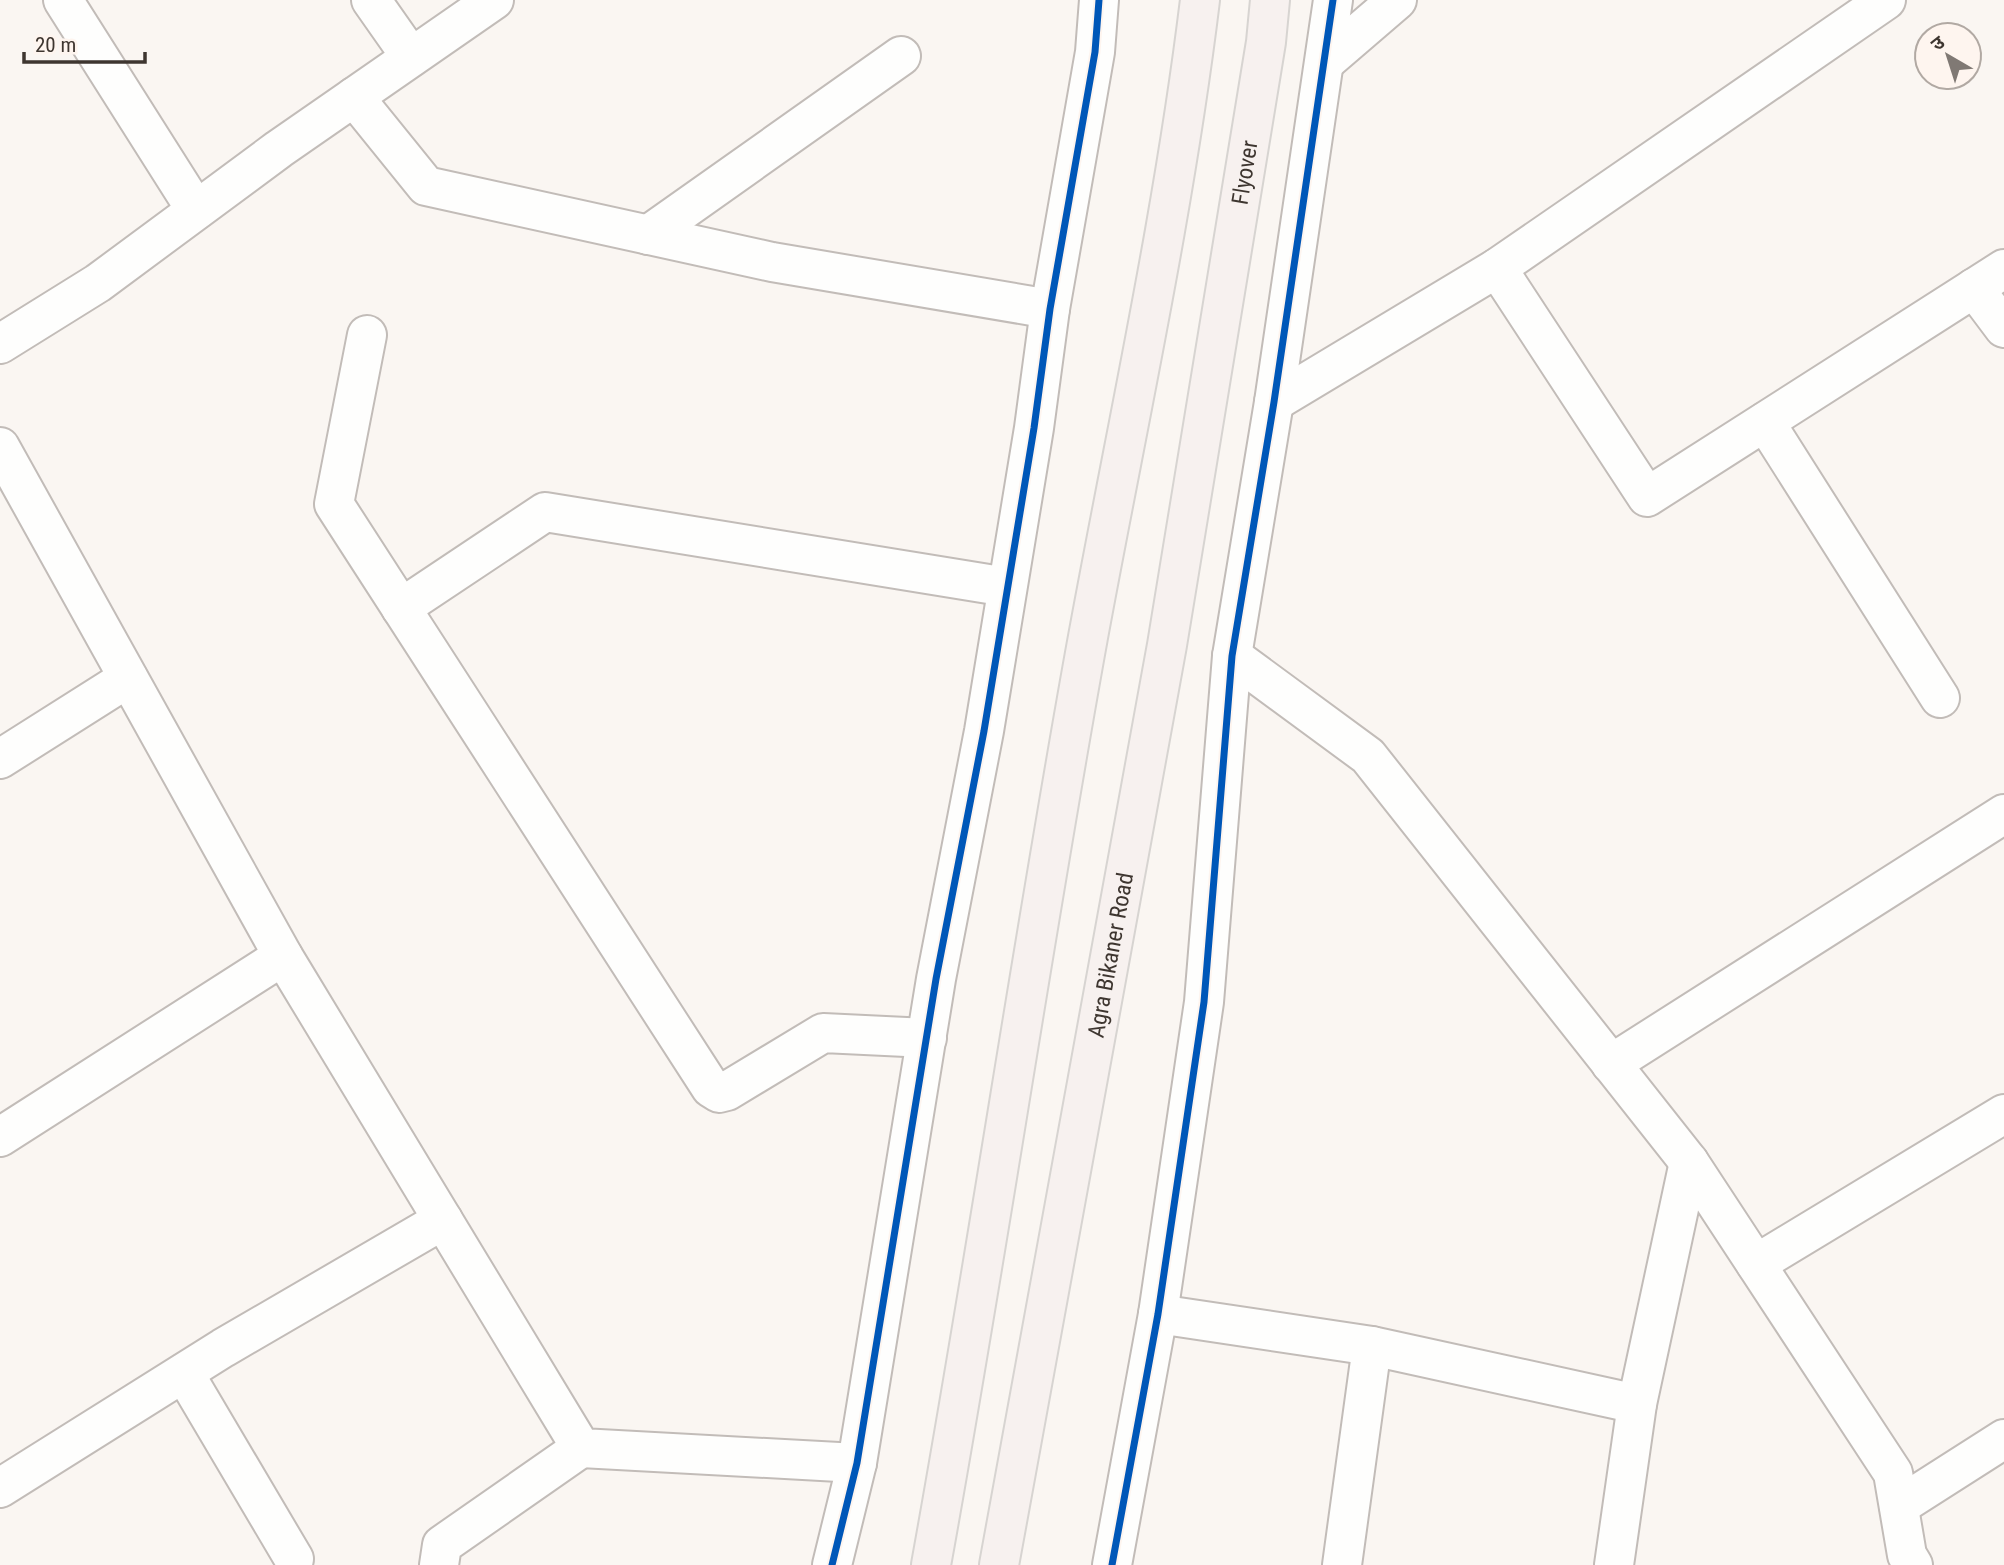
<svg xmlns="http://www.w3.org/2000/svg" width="2004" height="1565" font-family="'Roboto Condensed','Noto Sans Devanagari',sans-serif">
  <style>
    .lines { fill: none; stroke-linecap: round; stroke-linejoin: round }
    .minor-casing { stroke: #c2bcb8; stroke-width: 42 }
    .highway-casing { stroke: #d7d4d1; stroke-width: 42 }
    .minor { stroke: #fefefd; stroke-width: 38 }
    .highway { stroke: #f7f1ef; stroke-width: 38 }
    .cycleway-casing { stroke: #fef5ef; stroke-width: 11 }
    .cycleway { stroke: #0057b8; stroke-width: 7 }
    .labels { text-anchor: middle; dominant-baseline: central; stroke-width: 7; stroke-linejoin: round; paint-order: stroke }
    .street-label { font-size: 23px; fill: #3e3630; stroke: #fef5ef }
  </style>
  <rect width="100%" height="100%" fill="#faf6f2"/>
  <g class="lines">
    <defs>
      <g id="minor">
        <polyline points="63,0 196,210"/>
        <polyline points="371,0 411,57"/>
        <polyline points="1326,61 1397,0"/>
        <polyline points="354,97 426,186 772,262 1050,309"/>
        <polyline points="648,235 901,56"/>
        <polyline points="1497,268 1647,497 2004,269"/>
        <polyline points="1974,288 2004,328"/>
        <polyline points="367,335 334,504 711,1088 719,1093 727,1091 823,1033 927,1038"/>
        <polyline points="0,344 98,283 279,149 494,0"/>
        <polyline points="1274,402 1497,268 1886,0"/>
        <polyline points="1765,422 1940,698"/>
        <polyline points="0,447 283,956 581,1448 857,1463"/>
        <polyline points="401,608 545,512 1007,587"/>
        <polyline points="1232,656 1368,756 1689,1162 1893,1473 1907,1555 1913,1565"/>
        <polyline points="0,759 128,678"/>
        <polyline points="1611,1064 2004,814"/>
        <polyline points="0,1137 283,956"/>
        <polyline points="1756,1264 2004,1114"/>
        <polyline points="1158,1314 1372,1346 1637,1404"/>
        <polyline points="184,1373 294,1559"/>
        <polyline points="0,1488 223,1348 443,1220"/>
        <polyline points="1899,1506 2004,1439"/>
        <polyline points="439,1565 442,1545 581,1448"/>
        <polyline points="832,1565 857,1463 936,979 984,731 1034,428 1050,309 1095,52 1099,0"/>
        <polyline points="1112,1565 1158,1314 1204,1002 1232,656 1274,402 1333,0"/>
        <polyline points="1342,1565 1372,1346"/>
        <polyline points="1614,1565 1637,1404 1689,1162"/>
      </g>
      <g id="highway">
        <path d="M931,1565C987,1256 1032,945 1088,637C1127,425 1174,214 1200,0"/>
        <path id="s1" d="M999,1565L1167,645L1266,42L1270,0"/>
      </g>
    </defs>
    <use href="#minor" class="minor-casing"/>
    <use href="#highway" class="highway-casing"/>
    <use href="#minor" class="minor"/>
    <use href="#highway" class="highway"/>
    <defs>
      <g id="cycleway">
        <polyline points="832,1565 857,1463 936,979 984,731 1034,428 1050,309 1095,52 1099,0"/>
        <polyline points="1112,1565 1158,1314 1204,1002 1232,656 1274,402 1333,0"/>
      </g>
    </defs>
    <use href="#cycleway" class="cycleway-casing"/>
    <use href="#cycleway" class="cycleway"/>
  </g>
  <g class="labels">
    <g class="street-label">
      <text stroke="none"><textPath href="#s1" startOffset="1414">Flyover</textPath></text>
      <text stroke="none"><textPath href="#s1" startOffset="620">Agra Bikaner Road</textPath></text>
    </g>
  </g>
  <g transform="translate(1948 56) rotate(321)"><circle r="33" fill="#fef5ef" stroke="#b1a9a3" stroke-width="2"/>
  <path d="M0-5L12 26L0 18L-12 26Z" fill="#807974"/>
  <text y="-10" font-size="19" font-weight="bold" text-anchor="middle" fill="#3e3630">उ</text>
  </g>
  <path d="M24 52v10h121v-10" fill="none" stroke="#3e3630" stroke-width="3.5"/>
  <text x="35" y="52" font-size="21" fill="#3e3630" stroke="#fef5ef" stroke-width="5" paint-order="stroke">20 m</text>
</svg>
